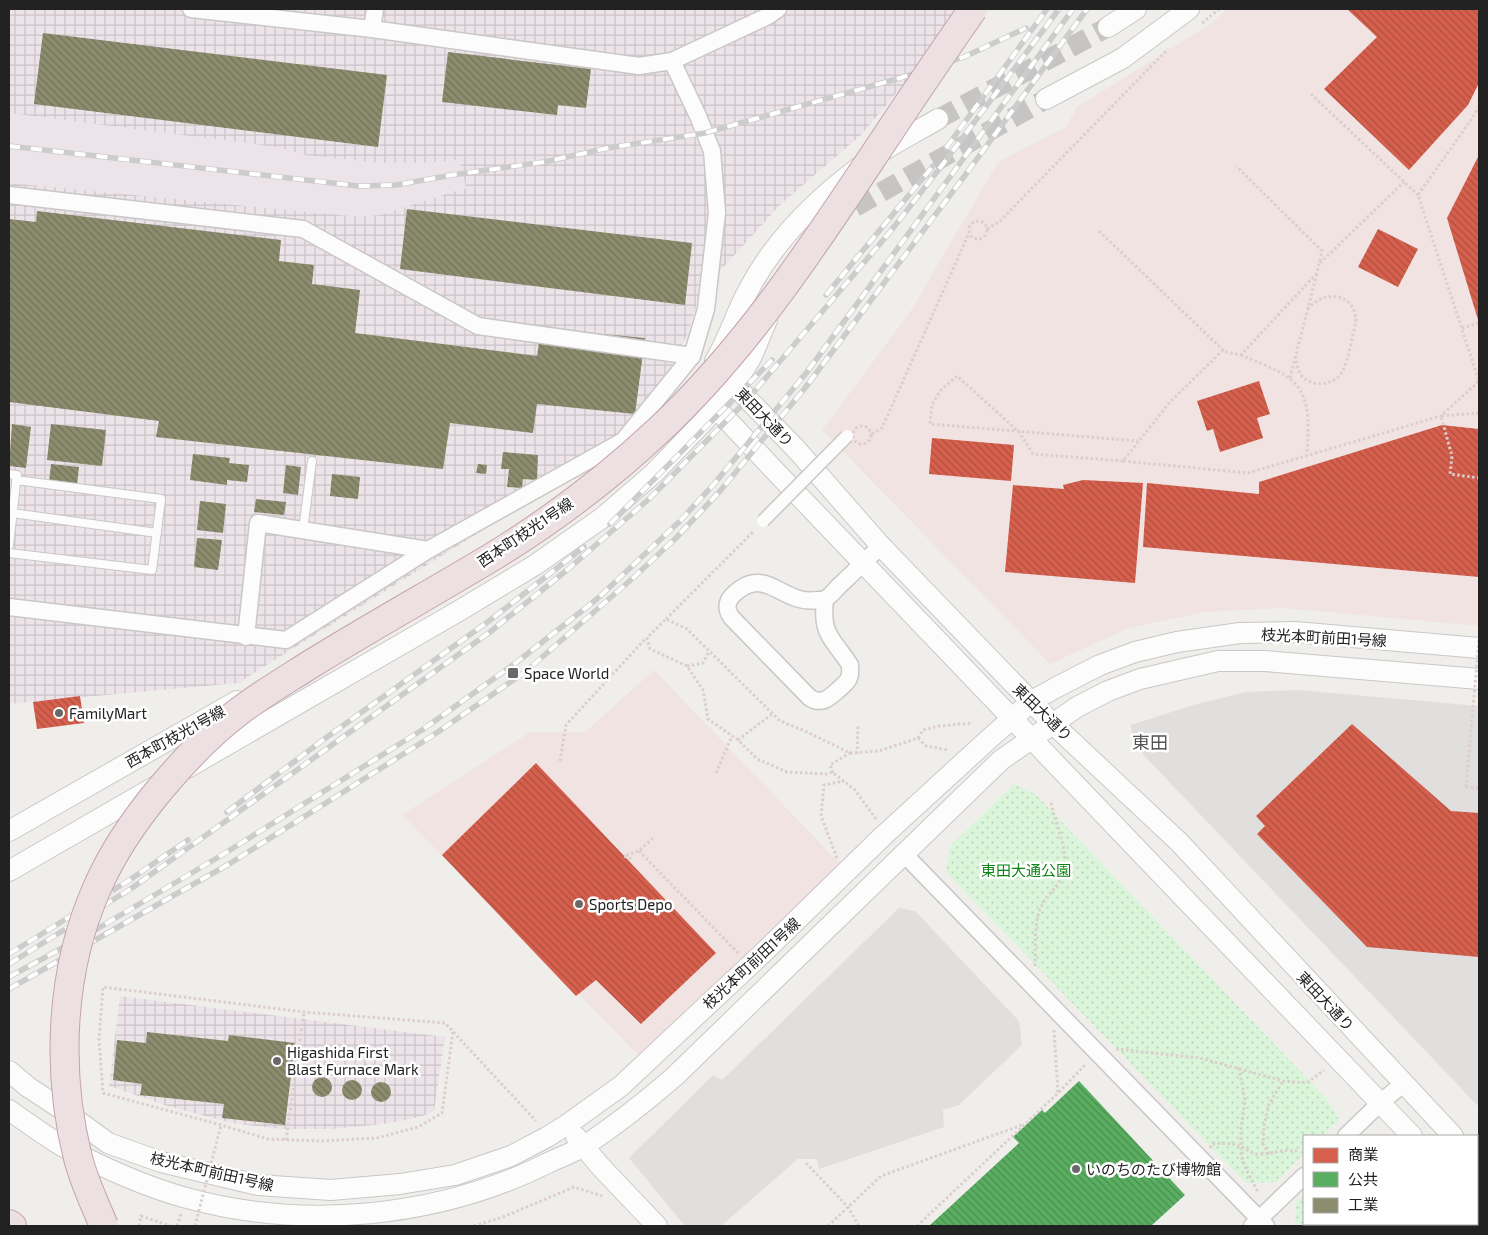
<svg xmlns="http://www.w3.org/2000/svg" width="1488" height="1235" font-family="'Exo 2','Noto Sans JP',sans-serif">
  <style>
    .commercial { fill: #f1e3e1 }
    .industrial { fill: url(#industrial-grid) }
    .railway { fill: #ede4e9 }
    .park { fill: url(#park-dots) }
    .parking { fill: #e0dfde }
    .shops { fill: url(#shops-back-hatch) }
    .public { fill: url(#public-back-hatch) }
    .industry { fill: url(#industry-back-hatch) }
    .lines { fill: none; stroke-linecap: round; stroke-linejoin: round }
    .tertiary-tunnel { stroke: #c7c5c3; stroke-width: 20; stroke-dasharray: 20 10; stroke-linecap: butt }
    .service-casing { stroke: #c9c8c7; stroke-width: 10 }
    .minor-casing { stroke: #c9c8c7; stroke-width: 19 }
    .tertiary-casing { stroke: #c9c8c7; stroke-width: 22 }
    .motorway-casing { stroke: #c5a2ac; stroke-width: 30 }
    .path { stroke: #dccecd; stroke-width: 3; stroke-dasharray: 2.5 2.5; stroke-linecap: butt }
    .service { stroke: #fdfcfc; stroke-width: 8 }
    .minor { stroke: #fdfcfc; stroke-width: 16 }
    .tertiary { stroke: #fdfcfc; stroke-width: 20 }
    .motorway { stroke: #ece0e2; stroke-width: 28 }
    .rail-casing { stroke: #ccc; stroke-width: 5.5 }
    .rail { stroke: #fff; stroke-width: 4; stroke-dasharray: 11; stroke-linecap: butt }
    .pedestrian-bridge-casing { stroke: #c9c8c7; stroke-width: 15; stroke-linecap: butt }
    .motorway-bridge-casing { stroke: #c5a2ac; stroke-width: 30; stroke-linecap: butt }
    .path-bridge { stroke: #dccecd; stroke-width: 3; stroke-dasharray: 2.5 2.5; stroke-linecap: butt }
    .pedestrian-bridge { stroke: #fdfcfc; stroke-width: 12 }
    .motorway-bridge { stroke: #ece0e2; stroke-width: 28 }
    .poi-dot { fill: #6a6968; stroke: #fff; stroke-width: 2 }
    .labels { text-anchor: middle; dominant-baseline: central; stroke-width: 5; stroke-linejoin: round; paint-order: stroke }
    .street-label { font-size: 15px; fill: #222; stroke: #fff }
    .poi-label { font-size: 15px; fill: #222; stroke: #fff; text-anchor: start }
    .park-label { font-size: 15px; fill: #0c8416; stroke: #fff }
    .quarter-label { font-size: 18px; fill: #555; stroke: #fff }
  </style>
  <defs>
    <pattern id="industrial-grid" width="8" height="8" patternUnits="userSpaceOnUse" patternTransform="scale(1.25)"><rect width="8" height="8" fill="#ede4e9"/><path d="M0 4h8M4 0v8" fill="none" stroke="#cbc3c8"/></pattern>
    <pattern id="park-dots" width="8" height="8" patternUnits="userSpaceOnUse" patternTransform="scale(1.25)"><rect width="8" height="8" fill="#daf5da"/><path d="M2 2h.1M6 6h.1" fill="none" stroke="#bbd2bb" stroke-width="1.8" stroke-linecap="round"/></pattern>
    <pattern id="shops-back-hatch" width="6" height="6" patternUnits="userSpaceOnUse" patternTransform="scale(1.25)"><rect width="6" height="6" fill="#d6604d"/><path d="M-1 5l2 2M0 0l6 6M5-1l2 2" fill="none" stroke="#ad4f40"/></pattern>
    <pattern id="public-back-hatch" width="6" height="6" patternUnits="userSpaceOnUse" patternTransform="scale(1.25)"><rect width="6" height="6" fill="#5aae61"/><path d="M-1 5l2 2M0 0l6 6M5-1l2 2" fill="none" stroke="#4a8d50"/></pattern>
    <pattern id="industry-back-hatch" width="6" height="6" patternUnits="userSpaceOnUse" patternTransform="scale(1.25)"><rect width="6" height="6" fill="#8c8c6e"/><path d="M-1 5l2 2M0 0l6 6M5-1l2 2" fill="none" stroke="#72725a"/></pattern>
  </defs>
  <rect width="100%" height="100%" fill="#f0eeeb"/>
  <g class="commercial">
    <polygon points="1226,9 1479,9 1479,626 1284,608 1206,612 1129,628 1050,664 822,430 910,312 998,162 1066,127 1077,107 1212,23"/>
    <polygon points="654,670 845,869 639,1056 402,815 530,732 585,732"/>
  </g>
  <g class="industrial">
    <polygon points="9,9 967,9 861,135 781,204 700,293 688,333 654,402 573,474 238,683 9,704"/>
    <polygon points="120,996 445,1037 434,1111 420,1117 391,1123 333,1129 280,1129 232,1123 171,1107 109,1086"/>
  </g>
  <polygon class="railway" points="9,113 277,147 305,155 381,163 419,163 460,160 466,188 380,215 360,217 9,183"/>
  <g class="park">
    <polygon points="1014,784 1035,794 1328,1100 1339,1120 1322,1136 1304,1136 1304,1154 1276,1182 1246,1183 946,872 951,845"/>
    <polygon points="1304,1195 1304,1224 1447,1224 1449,1226 1295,1226 1296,1203"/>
  </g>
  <g class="parking">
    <polygon points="1298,690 1479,706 1479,1107 1133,744 1131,725 1193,705 1246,692"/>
    <polygon points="899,908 915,911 1019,1021 1022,1045 959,1105 943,1110 944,1127 819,1169 817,1159 798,1159 721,1226 685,1226 629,1158 713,1075 722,1080"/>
  </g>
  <g class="shops">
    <polygon points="1347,9 1479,9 1479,83 1468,105 1409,170 1324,89 1377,37"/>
    <polygon points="1479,155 1479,323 1447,218"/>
    <polygon points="1378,229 1418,249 1398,287 1358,267"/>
    <polygon points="1259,381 1270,414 1257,418 1263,438 1220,452 1213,429 1207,431 1197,401"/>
    <polygon points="1442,425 1479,429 1479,577 1143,547 1147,483 1259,494 1259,482"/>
    <polygon points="932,438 1014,445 1011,481 929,474"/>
    <polygon points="1083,480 1143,483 1135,583 1005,572 1013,485 1064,489 1063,485"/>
    <polygon points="80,696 84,723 37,729 33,702"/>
    <polygon points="1352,724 1451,811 1479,813 1479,957 1367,947 1257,834 1265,826 1256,816"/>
    <polygon points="536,763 716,953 641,1024 596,980 576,996 442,855"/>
  </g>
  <polygon class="public" points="1079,1081 1185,1195 1151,1226 929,1226 1019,1143 1013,1137 1042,1110 1045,1113"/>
  <g class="industry">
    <polygon points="43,33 387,75 378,147 34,104"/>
    <polygon points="448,52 591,69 586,108 558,105 557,115 442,102"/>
    <polygon points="407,209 692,243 685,305 400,269"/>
    <polygon points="37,211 281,240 279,261 314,265 312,284 360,290 355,333 537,356 541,328 645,338 635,414 537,404 533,433 450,423 443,469 156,437 159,421 9,402 9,219 36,222"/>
    <polygon points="12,424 31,427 26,468 9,466"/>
    <polygon points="51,424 106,430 102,466 47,460"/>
    <polygon points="503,452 538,455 537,480 523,479 522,488 507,487 509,469 501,469"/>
    <polygon points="193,454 230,458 229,463 249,465 247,482 227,480 227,485 190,480"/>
    <polygon points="51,464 79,467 77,485 49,482"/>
    <polygon points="478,464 487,465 486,474 476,473"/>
    <polygon points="286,465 301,467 298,495 283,493"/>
    <polygon points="332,474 360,477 358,499 330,496"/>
    <polygon points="256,499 286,502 284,515 254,512"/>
    <polygon points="200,501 226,504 223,533 197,530"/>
    <polygon points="197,538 222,540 218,570 194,567"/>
    <polygon points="147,1032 228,1041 229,1035 295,1043 285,1125 222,1118 224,1104 140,1095 142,1084 113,1080 117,1040 146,1043"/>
    <circle cx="322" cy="1087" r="10"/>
    <circle cx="352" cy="1090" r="10"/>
    <circle cx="381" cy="1092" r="10"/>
  </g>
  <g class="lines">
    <g class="tertiary-tunnel">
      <polyline points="938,119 1108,27"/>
      <polyline points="855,207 1046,99"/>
    </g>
    <defs>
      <g id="service">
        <polyline points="9,474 17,475 9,545"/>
        <polyline points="12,513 157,533"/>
        <polyline points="303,530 312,461"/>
        <polyline points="9,553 152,570 161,499 16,480"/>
      </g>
      <g id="minor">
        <polyline points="191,9 372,29 639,66 672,61"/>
        <polyline points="372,29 375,9"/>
        <polyline points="9,195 303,229 478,326 692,356"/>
        <path d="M825,599C821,636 832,637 850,665C850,670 851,674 849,678C847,683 842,686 838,690C829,698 822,705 810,698L731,617C726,609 726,603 732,596C765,562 782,606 817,600C819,600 822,600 825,599C830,597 835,590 839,586C853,573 867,559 881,546"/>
        <polyline points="9,607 286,640 428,550 623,441 692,356 706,309 717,213 712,151 698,116 672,61 768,16 778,9"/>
        <polyline points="246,637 258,523 428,550"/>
        <polyline points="904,854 1266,1226"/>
        <polyline points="1346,1136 1380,1103 1403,1084"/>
        <polyline points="1252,1226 1304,1176"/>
      </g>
      <g id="tertiary">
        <polyline points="1108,27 1136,9"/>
        <polyline points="1046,99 1123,58 1189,9"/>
        <path d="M715,361C729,338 736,312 749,289C778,234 826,190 876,155C896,142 918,131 938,119"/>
        <polyline points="722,382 734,385 797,450 881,546 1011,681 1053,724 1179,842 1453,1136"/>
        <polyline points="712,395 716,408 776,472 1412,1136"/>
        <polyline points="187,768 457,612 535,565 602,518 654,473 705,420 733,387 752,356 767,320"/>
        <polyline points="9,831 237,701"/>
        <polyline points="9,871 158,785"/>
        <polyline points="9,1071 28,1087 60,1108 108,1143 161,1162 258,1185 331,1190 400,1184 455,1175 511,1156 547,1137 568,1124 621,1086 765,951 883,836 990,738 1032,701 1057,687 1100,665 1135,652 1177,642 1240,633 1295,632 1479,648"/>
        <path d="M9,1110C26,1122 44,1135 62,1146C98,1165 144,1186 183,1197C304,1231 438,1218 550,1162C561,1157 574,1152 584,1146C616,1125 645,1102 674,1077L1001,760L1077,707L1108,691L1140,679L1218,661H1265L1479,679"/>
        <polyline points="576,1137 600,1166 657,1226"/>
        <polyline points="1477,1162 1479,1164"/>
        <polyline points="1477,1204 1479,1206"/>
      </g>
      <polyline id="motorway" points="9,1224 12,1226"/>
    </defs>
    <use href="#service" class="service-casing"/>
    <use href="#minor" class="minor-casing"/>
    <use href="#tertiary" class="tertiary-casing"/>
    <use href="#motorway" class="motorway-casing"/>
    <g class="path">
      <polyline points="1202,23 1219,9"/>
      <polyline points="1311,94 1418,195"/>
      <polyline points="1479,106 1473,117 1418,195 1479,381"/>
      <circle cx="978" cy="230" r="9"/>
      <polyline points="987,229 1000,221 1168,49"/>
      <polyline points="1099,231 1225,352 1241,355 1317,273 1322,251 1236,166"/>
      <polyline points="1320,263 1404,182"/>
      <polyline points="1462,328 1479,323"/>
      <polyline points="1223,350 1170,402 1123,461 1248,473 1441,416 1479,381"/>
      <path d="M1241,355C1254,361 1280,370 1290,379C1313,397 1308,429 1307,455"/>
      <path d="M1295,356C1297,362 1297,369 1301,375C1311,388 1334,386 1342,372C1349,359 1352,337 1356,322C1356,293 1324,288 1307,310"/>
      <polyline points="1290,378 1317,273"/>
      <polyline points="1479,413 1441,416 1452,456 1450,474 1479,478"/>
      <circle cx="862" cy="435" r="9"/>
      <polyline points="872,434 882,428 969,233"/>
      <polyline points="1123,461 1033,454 1019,432 957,376 941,390 932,404 930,424 1138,441"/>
      <polyline points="666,619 754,531"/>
      <polyline points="687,666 703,663 709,651"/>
      <polyline points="918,738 926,746 948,750"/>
      <polyline points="738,740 772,714"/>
      <polyline points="857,754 858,725"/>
      <polyline points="560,761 566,725 646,638"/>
      <polyline points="716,773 732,736"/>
      <polyline points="833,773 830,765 850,753 852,753"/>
      <polyline points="1466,787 1479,788"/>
      <polyline points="876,819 855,790 832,772 827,774 787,772 757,759 738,740 708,719 703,690 687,666 650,649 647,638 666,619 687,629 780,721 805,731 850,753 879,751 918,738 923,730 939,726 973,723"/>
      <polyline points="639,851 739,954"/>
      <polyline points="837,858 821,816 824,785 844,781"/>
      <polyline points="631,859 624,856 639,851 655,836"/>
      <path d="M1035,966C1036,947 1033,921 1042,905C1049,891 1061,886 1064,869C1068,846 1054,823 1051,801"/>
      <polyline points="1054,1030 1058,1093"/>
      <polyline points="453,1032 442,1113 418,1127 377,1138 321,1141 268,1139 221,1125 103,1093 99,1040 103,987 304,1012 445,1023 536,1121"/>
      <polyline points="1116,1049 1200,1058 1283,1081 1307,1083 1324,1070"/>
      <polyline points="1239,1068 1245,1100 1241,1129 1241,1155 1246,1169 1258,1192"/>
      <polyline points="286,1140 304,1012"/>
      <path d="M1210,1148L1212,1144C1222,1143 1231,1143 1240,1146C1246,1148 1251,1154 1258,1154C1273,1155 1281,1148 1297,1151"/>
      <polyline points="1269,1154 1263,1144 1264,1126 1269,1104 1283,1081"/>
      <polyline points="806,1163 848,1207 859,1226"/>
      <polyline points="139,1226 141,1216 171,1226"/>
      <polyline points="177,1226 181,1214"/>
      <polyline points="474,1226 503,1217 574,1187 602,1196"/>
      <polyline points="828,1226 881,1176 1022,1125"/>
      <polyline points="917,1226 1058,1093 1086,1064"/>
    </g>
    <use href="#service" class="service"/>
    <use href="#minor" class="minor"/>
    <use href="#tertiary" class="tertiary"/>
    <use href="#motorway" class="motorway"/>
    <defs>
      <g id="rail">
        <polyline points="9,146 358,186 396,185 452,175 544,162 608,148 705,133 900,78 964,57 1026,28"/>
        <polyline points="946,148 1047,9"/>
        <polyline points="826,295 933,166"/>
        <polyline points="610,524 772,360"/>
        <polyline points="227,812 327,737 489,621 584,547"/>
        <polyline points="9,954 128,881 188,840"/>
        <polyline points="9,964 132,888 490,632 567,570 649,499 747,400 890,232 943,164 1059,9"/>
        <polyline points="9,977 97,929 222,855 422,730 517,662 597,599 680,521 714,484 807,372 1073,9"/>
        <polyline points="9,989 229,864 432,736 525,672 633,578 676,538 721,490 805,388 963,178 1087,9"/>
      </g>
    </defs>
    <use href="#rail" class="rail-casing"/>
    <use href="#rail" class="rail"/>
    <defs>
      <polyline id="pedestrian-bridge" points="763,521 847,436"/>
      <path id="motorway-bridge" d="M104,1226C95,1204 84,1182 78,1158C56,1071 60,971 97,888C113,851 136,818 162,787C185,760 209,734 237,713C260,695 286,680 311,664C371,627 432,593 492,557C551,521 609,477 659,430C746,349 812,248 878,149C909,102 941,55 973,9"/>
    </defs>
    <use href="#pedestrian-bridge" class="pedestrian-bridge-casing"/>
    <use href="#motorway-bridge" class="motorway-bridge-casing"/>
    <g class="path-bridge">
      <polyline points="1466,787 1479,640"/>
      <polyline points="195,1226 221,1125"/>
    </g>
    <use href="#pedestrian-bridge" class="pedestrian-bridge"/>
    <use href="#motorway-bridge" class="motorway-bridge"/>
  </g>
  <g class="poi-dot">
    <rect x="507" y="667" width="12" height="12" rx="2.5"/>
    <circle cx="59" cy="713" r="5"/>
    <circle cx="579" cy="904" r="5"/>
    <circle cx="277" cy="1061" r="5"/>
    <circle cx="1076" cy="1169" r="5"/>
  </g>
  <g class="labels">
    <g class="street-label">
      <text transform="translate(765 417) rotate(46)">東田大通り</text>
      <text transform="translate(525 532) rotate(-34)">西本町枝光1号線</text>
      <text transform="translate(1324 637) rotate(3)">枝光本町前田1号線</text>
      <text transform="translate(1043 712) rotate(44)">東田大通り</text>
      <text transform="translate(175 736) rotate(-29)">西本町枝光1号線</text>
      <text transform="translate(751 963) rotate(-43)">枝光本町前田1号線</text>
      <text transform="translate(1326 1001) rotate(47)">東田大通り</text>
      <text transform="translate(212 1171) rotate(13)">枝光本町前田1号線</text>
    </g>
    <g class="poi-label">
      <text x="524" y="673">Space World</text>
      <text x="69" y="713">FamilyMart</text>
      <text x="589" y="904">Sports Depo</text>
      <text x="287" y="1052">Higashida First<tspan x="287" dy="17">Blast Furnace Mark</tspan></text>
      <text x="1086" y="1169">いのちのたび博物館</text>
    </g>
    <g class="park-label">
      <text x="1026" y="870">東田大通公園</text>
    </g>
    <g class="quarter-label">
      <text x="1150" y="742">東田</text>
    </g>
  </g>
  <rect width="1488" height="1235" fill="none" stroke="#222222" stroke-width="20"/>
  <rect x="1303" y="1135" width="175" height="90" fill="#ffffff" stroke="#a7a7a7"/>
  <rect x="1313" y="1148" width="25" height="15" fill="#d6604d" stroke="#a7a7a7"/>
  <text x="1348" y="1160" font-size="15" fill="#222222">商業</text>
  <rect x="1313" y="1172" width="25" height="15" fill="#5aae61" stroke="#a7a7a7"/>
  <text x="1348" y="1185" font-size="15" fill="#222222">公共</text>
  <rect x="1313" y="1198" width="25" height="15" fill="#8c8c6e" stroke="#a7a7a7"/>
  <text x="1348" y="1210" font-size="15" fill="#222222">工業</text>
</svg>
